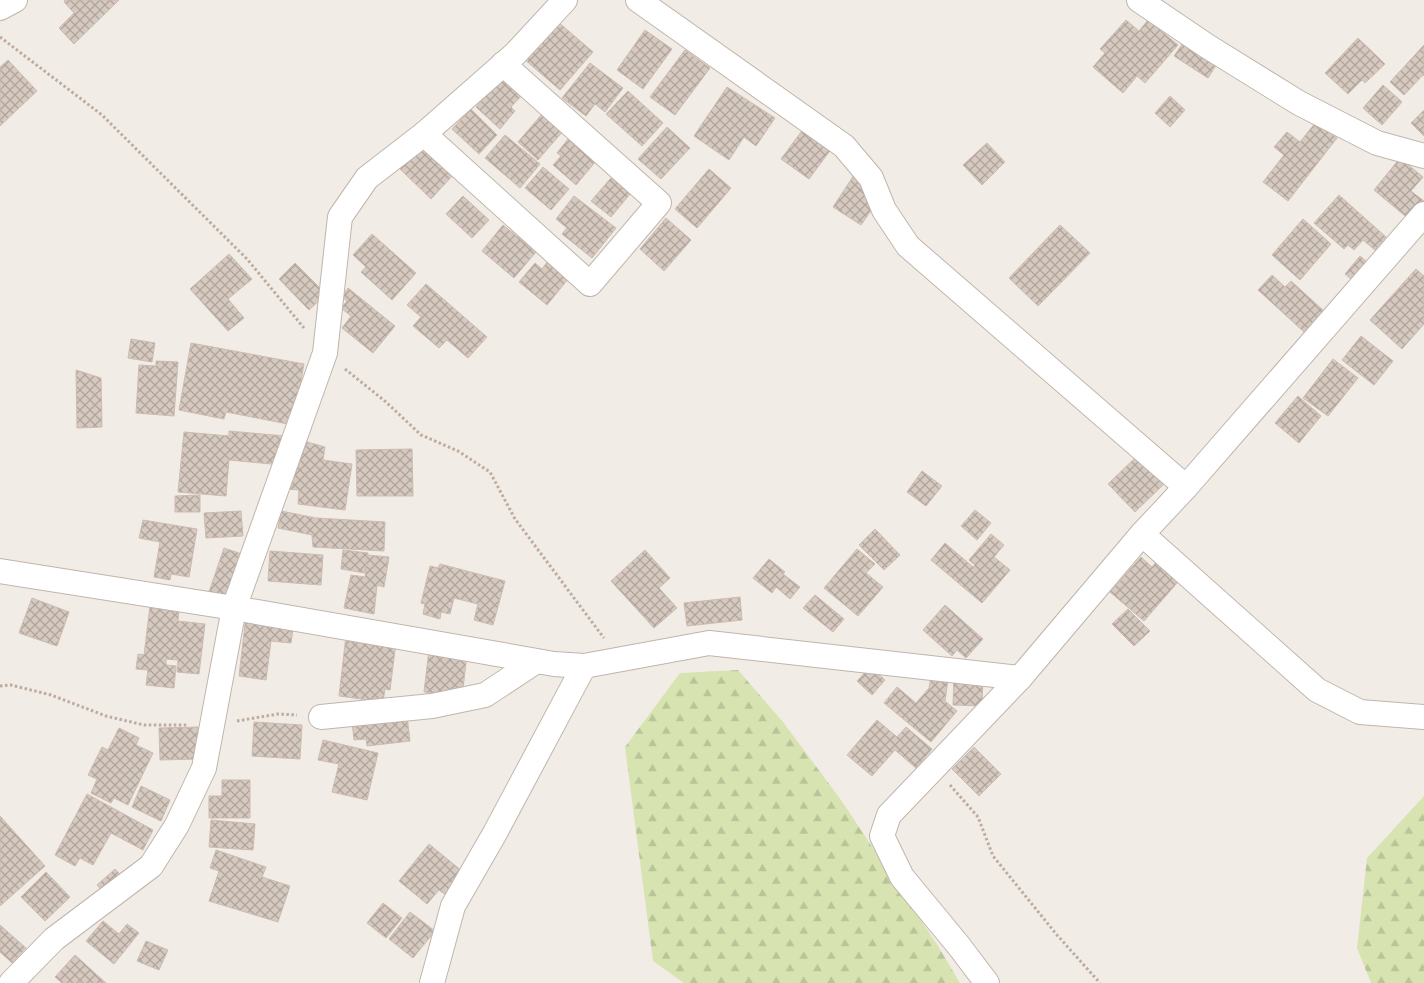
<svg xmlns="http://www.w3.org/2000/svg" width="1424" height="983" font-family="Raleway,sans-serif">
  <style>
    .forest { fill: url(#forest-firs) }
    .building { fill: url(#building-cross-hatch); stroke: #cdbcb0 }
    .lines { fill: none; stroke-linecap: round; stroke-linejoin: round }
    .street-casing { stroke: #c0b5ac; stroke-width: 26 }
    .path { stroke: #beab9c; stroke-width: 3; stroke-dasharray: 2.5 2.5; stroke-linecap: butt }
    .street { stroke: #fff; stroke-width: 24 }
  </style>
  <defs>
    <pattern id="forest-firs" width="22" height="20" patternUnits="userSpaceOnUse" patternTransform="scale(1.25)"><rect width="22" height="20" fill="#d7e4b1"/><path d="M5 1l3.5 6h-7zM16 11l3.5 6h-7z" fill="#bac499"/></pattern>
    <pattern id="building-cross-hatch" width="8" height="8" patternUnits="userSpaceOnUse" patternTransform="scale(1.25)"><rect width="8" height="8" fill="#d6c9bf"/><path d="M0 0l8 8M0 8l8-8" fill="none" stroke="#afa49c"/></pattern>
  </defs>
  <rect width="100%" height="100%" fill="#f2ece6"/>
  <g class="forest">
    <polygon points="738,670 783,722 841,800 938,946 960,983 684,983 653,961 625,747 680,673"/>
    <polygon points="1424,796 1424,983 1371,983 1357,948 1367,858"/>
  </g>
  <g class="building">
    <polygon points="65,0 119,0 74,44 59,28 74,13 64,2"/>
    <polygon points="1126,20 1139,31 1148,20 1178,45 1145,83 1137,76 1123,93 1093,67 1105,53 1100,49"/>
    <polygon points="557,21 593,52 560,90 524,59"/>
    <polygon points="645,30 672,49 643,89 617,70"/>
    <polygon points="1187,37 1220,59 1208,78 1174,56"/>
    <polygon points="1358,38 1385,64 1365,83 1362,80 1348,94 1325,73"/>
    <polygon points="1424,45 1424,76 1423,75 1404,95 1390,82"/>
    <polygon points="685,50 710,68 675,115 650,97"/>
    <polygon points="8,60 37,91 0,126 0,67"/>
    <polygon points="590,63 623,88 605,112 595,104 586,116 562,98"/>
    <polygon points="503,76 523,94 511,107 515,111 500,129 476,107"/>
    <polygon points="1383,85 1402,102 1382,125 1363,108"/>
    <polygon points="727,87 775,118 756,146 744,137 729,160 694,136"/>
    <polygon points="628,91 663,123 642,146 606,114"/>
    <polygon points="1170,96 1185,110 1170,127 1155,113"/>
    <polygon points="471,109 497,135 479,154 452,129"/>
    <polygon points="1424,110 1424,136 1411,123"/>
    <polygon points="542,114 563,131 538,160 518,142"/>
    <polygon points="1316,122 1337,138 1288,201 1263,182 1284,155 1274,147 1287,132 1300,142"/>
    <polygon points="667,127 690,148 661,179 638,159"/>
    <polygon points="804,128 832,148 809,179 781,159"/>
    <polygon points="505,135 540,164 520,188 485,158"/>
    <polygon points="568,139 596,161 576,185 553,165 561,156 557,153"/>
    <polygon points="987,143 1005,162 982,185 963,165"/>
    <polygon points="421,144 453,175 431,199 399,168"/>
    <polygon points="1400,158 1423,177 1411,191 1424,201 1424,203 1410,220 1374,190"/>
    <polygon points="543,167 569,189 551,210 525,188"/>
    <polygon points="709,169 731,188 697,228 675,209"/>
    <polygon points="854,175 869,185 877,202 861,225 833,207"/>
    <polygon points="611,178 630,194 611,217 591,201"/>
    <polygon points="1339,195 1386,237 1375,250 1363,240 1354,250 1348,245 1344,249 1314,223"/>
    <polygon points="463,196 489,220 472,238 446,214"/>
    <polygon points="574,196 616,228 592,258 562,234 567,228 556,219"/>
    <polygon points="666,218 691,240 664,271 640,249"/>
    <polygon points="1303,219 1331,244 1300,280 1272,255"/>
    <polygon points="503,225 536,252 514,278 482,251"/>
    <polygon points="1060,225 1090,253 1038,306 1009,278"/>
    <polygon points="372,234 416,273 392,300 361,272 366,267 353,255"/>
    <polygon points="229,254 252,279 228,299 244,318 228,331 190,289"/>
    <polygon points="1360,256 1373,267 1358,285 1345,274"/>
    <polygon points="548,261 569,278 547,305 519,282 535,263 542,269"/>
    <polygon points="295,263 326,294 309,310 279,279"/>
    <polygon points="1416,269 1424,276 1424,324 1402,349 1370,320"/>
    <polygon points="1272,275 1285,287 1291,281 1324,311 1304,332 1258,290"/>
    <polygon points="426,284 487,337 468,358 447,340 439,348 413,326 421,317 407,305"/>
    <polygon points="348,288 395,326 373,353 342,328 351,316 341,308 347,301 342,297"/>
    <polygon points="1361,336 1393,361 1374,385 1342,360"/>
    <polygon points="131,339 155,343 152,362 128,358"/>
    <polygon points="191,343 304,364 293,425 226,412 224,419 179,410"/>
    <polygon points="1333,359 1358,378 1328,416 1303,398"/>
    <polygon points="156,361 178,362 174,416 136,413 139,365 156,366"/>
    <polygon points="76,370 101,378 102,427 77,428"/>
    <polygon points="1298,396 1321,416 1299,443 1275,423"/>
    <polygon points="229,431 285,436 282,465 229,460 226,496 178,492 184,432 229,436"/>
    <polygon points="300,440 325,447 323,460 352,464 345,510 298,504 299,490 288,489"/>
    <polygon points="412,449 413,496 357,496 356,450"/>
    <polygon points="1137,456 1164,484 1135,512 1108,484"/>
    <polygon points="922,471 942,486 926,506 907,492"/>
    <polygon points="200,495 200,512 175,512 175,496"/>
    <polygon points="975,510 991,523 977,540 961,526"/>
    <polygon points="241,511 243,536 206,538 204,513"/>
    <polygon points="281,511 316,518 385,522 384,551 313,547 312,535 278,528"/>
    <polygon points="143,520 197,529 189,577 171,574 170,580 154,577 160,542 139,538"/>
    <polygon points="875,529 900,555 884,570 859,545"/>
    <polygon points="991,534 1004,545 994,557 1010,570 982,603 931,560 945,543 973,567 975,565 969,560"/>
    <polygon points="224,548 245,555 230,599 209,592"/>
    <polygon points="857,549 875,564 866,573 883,587 858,616 824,588"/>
    <polygon points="343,550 368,553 365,573 341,569"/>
    <polygon points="645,550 670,578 659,588 677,608 654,628 611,581"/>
    <polygon points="270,551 323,555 321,585 268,581"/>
    <polygon points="367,555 389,557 384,587 377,585 374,614 344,608 351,575 365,577"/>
    <polygon points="1161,556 1184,575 1144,621 1110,592 1141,557 1152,567"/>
    <polygon points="769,559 785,572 783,574 800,587 790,599 776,587 772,593 753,578"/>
    <polygon points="440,564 505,581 493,625 474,620 478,604 454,598 450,614 441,612 440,619 423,614 425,604 421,603 430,566 438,568"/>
    <polygon points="815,595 844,619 833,632 803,608"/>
    <polygon points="740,597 742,620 687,626 684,603"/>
    <polygon points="32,598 69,612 57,646 19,633"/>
    <polygon points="945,605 983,639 966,658 957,650 952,656 923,630"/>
    <polygon points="150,606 179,610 178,621 205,624 199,674 177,672 178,660 166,659 166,665 176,666 174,688 146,685 148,670 136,669 138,654 144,655"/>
    <polygon points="1128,609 1150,631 1134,646 1112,624"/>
    <polygon points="246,616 294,622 291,643 271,641 266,680 239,676"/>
    <polygon points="346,636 396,642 390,690 385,689 383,702 339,696"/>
    <polygon points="429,650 467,654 462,697 424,692"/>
    <polygon points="870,667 885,680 872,695 857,681"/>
    <polygon points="931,676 948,679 945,701 929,688"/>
    <polygon points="954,676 983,677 982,706 953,705"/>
    <polygon points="897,687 916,703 929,688 957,711 931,742 884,703"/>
    <polygon points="407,716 410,741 367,746 366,739 354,740 352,722"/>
    <polygon points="877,720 897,737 906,727 932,749 916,768 895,750 872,776 847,755"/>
    <polygon points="254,722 302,725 300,759 252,756"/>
    <polygon points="198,727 199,759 160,760 159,728"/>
    <polygon points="119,728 139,738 136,745 153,753 128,805 114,798 111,803 91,793 97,779 88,775 102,747 108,750"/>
    <polygon points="323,740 378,753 367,800 332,792 339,764 318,760"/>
    <polygon points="974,747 1001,774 979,796 952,769"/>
    <polygon points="222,780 250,780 250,818 209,818 209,796 222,796"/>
    <polygon points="141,786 170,800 161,821 132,807"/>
    <polygon points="87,794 153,830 143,850 111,833 93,865 80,858 75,866 55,855"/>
    <polygon points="0,816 45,866 0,906"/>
    <polygon points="211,820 255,824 253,850 209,847"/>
    <polygon points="429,844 468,876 450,898 439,890 427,904 399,881"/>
    <polygon points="216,850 266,867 262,877 290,886 278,922 209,901 219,871 210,868"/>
    <polygon points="115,869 125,880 107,896 97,885"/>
    <polygon points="46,872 70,897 45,921 21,897"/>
    <polygon points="383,903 402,918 386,938 367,923"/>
    <polygon points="410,912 435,931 413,958 389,939"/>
    <polygon points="103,921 119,934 127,924 139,933 114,964 86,941"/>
    <polygon points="0,925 26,948 12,963 0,952"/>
    <polygon points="146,941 168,950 159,970 137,961"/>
    <polygon points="75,955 106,983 62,983 55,977"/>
  </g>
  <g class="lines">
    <defs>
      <g id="street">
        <polyline points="638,0 844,146 871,178 884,210 908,246 1186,487"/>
        <polyline points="1139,0 1207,46 1299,103 1377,143 1424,156"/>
        <polyline points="0,8 15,0"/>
        <polyline points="424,134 590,284 659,203 503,64"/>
        <polyline points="1142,534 1317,690 1360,712 1424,717"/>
        <polyline points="0,571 234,608 554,664 584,666 709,643 1020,678"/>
        <polyline points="321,717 432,706 485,695 535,662"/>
        <polyline points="11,983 54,939 151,866 177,825 204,768 234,608 325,353 340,217 367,178 424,134 515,54 565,0"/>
        <polyline points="432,983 453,906 495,833 584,666"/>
        <polyline points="987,983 959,946 902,877 882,836 889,815 1020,678 1142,534 1186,487 1424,214"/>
      </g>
    </defs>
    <use href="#street" class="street-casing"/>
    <g class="path">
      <polyline points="0,37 102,115 247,259 304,328"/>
      <polyline points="345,369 386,402 421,435 458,451 490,472 515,519 604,638"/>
      <polyline points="0,686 11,685 51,695 106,716 144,725 188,725"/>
      <polyline points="237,721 278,714 297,715"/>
      <polyline points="950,785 978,817 993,856 1057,935 1100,983"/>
    </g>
    <use href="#street" class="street"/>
  </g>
</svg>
